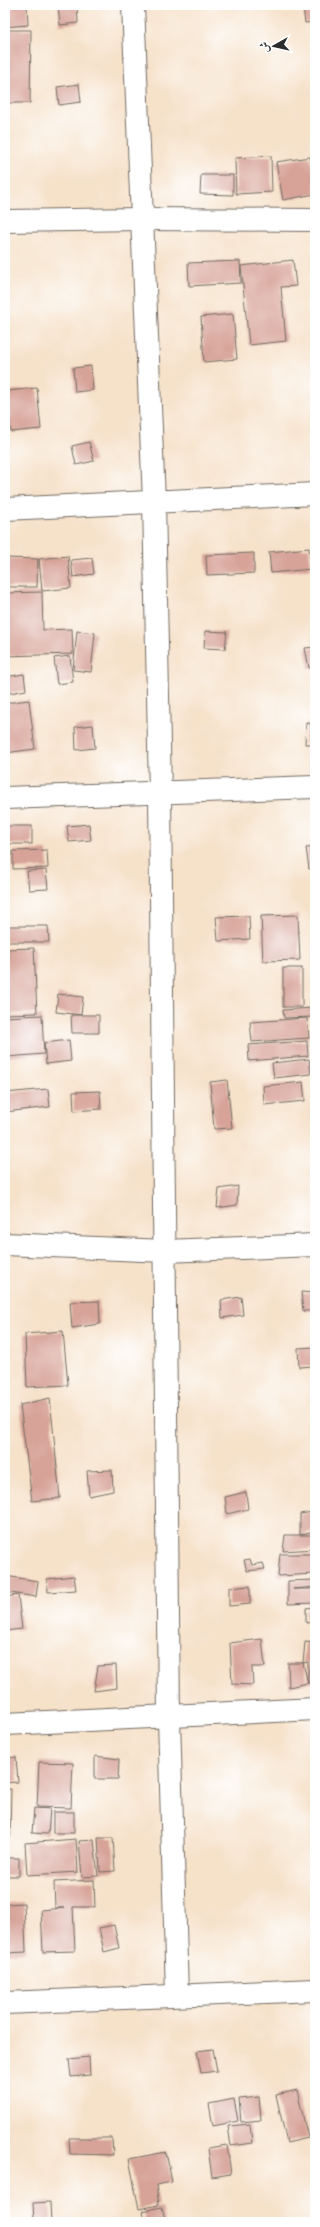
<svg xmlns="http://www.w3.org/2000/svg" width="320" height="2227" font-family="'IM FELL Great Primer',Amiri,serif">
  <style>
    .building { fill: #d7a398 }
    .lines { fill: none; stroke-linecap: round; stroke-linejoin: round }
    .minor-casing { stroke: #726b62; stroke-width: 24 }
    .minor { stroke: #fff; stroke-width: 22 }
  </style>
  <rect width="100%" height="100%" fill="#fff"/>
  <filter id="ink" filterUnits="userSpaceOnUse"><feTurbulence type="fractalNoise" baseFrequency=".025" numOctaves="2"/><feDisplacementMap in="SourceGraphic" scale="8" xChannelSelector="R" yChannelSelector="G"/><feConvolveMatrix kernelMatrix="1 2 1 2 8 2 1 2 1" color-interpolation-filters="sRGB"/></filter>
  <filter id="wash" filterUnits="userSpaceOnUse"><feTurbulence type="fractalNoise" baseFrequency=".012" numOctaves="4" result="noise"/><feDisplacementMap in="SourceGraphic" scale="16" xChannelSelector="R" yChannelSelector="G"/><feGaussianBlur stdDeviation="0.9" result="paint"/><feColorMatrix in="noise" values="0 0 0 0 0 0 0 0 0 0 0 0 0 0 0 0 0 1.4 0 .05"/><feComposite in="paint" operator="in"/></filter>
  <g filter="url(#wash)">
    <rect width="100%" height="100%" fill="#f6e1c9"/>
    <g id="blocks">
      <g class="building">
        <polygon points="5,5 27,5 28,25 5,27"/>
        <polygon points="58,5 77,5 78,23 60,25"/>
        <polygon points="315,6 315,22 305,23 303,7"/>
        <polygon points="5,30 31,30 30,103 5,103"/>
        <polygon points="79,84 81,102 59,105 57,87"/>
        <polygon points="271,156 272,192 236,194 235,158"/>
        <polygon points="310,157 315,177 315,194 283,200 276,162"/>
        <polygon points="201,175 233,175 233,195 200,194"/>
        <polygon points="293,260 296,286 281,287 286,341 249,345 241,266"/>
        <polygon points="240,261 241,283 189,286 188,263"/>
        <polygon points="233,314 237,359 204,362 201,317"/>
        <polygon points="91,366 93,390 75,392 73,368"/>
        <polygon points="37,388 41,429 11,432 7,391"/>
        <polygon points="89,442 94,461 76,465 72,446"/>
        <polygon points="309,548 311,569 271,573 269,552"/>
        <polygon points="254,553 254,573 207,575 206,555"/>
        <polygon points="68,556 71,588 42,591 39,559"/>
        <polygon points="6,558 38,559 37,587 5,587"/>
        <polygon points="92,558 94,574 73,577 71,560"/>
        <polygon points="42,592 43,630 72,629 73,654 5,656 5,593"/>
        <polygon points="77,631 95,633 91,672 73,670"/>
        <polygon points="205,631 227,632 225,649 204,648"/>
        <polygon points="315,647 315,667 309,668 305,648"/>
        <polygon points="70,656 73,682 57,684 54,658"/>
        <polygon points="24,674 26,690 5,694 5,677"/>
        <polygon points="29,700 35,749 5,753 5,703"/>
        <polygon points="306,723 315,724 315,744 305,744"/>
        <polygon points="93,725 95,748 76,750 75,727"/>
        <polygon points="89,824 91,840 69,842 67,826"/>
        <rect x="5" y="826" width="27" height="18"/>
        <polygon points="315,847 315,868 309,869 306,848"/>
        <polygon points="47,850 48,868 13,869 13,851"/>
        <polygon points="46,870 48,889 29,890 27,871"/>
        <polygon points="298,915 300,960 263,961 261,916"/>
        <polygon points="249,916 250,939 218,941 216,917"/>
        <polygon points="5,926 48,926 49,942 5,942"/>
        <polygon points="34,948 37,1013 7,1014 5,949"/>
        <rect x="283" y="968" width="19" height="39"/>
        <polygon points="58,994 83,997 81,1015 56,1012"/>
        <polygon points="312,1008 313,1017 284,1018 283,1010"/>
        <polygon points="42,1015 44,1054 7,1057 5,1017"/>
        <polygon points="71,1015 99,1015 99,1033 72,1033"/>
        <polygon points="307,1018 309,1038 252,1042 250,1022"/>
        <polygon points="69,1040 71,1061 46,1064 44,1043"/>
        <polygon points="307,1041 308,1056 249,1061 248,1045"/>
        <polygon points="309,1059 311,1074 274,1078 272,1063"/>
        <polygon points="227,1080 232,1128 214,1129 210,1082"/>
        <polygon points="303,1082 305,1101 264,1105 263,1086"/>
        <polygon points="48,1089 50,1107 5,1112 5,1093"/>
        <polygon points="100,1091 101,1109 74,1111 73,1092"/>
        <polygon points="238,1186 237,1205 217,1208 219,1189"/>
        <polygon points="301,1292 315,1293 315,1311 303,1311"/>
        <polygon points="241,1297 243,1315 222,1318 221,1300"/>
        <polygon points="99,1301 100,1324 72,1328 70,1302"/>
        <polygon points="63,1331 68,1385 27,1387 25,1334"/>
        <polygon points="315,1347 315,1366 299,1367 298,1348"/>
        <polygon points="50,1398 60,1498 32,1501 20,1405"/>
        <polygon points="112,1470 113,1491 89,1496 87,1471"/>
        <polygon points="246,1492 248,1509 227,1514 225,1497"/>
        <polygon points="312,1512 313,1531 300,1535 300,1514"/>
        <polygon points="285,1535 312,1535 315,1549 283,1551"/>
        <polygon points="280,1554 313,1554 315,1574 315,1587 293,1589 315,1589 315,1603 288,1604 288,1581 313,1580 315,1574 278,1576"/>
        <polygon points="250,1559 252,1565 263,1563 265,1569 247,1571 244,1560"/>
        <polygon points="5,1576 38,1581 36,1597 5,1592"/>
        <polygon points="74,1576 76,1590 48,1592 47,1579"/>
        <polygon points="250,1586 250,1604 229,1606 229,1588"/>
        <polygon points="18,1595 22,1629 5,1631 5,1597"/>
        <polygon points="315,1607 315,1622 306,1623 306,1608"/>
        <polygon points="262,1639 265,1667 252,1667 253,1685 232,1684 230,1643"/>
        <polygon points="305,1642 315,1643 315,1683 308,1683 308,1662 303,1663"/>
        <polygon points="288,1663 303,1663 308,1683 289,1687"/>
        <polygon points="116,1665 117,1688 94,1691 98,1666"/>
        <polygon points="95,1756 119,1759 118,1779 95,1779"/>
        <polygon points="16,1757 18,1782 5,1783 5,1758"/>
        <polygon points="39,1762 73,1763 71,1808 37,1807"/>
        <polygon points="5,1789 11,1789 10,1835 5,1835"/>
        <polygon points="34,1808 50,1809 48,1834 32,1833"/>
        <rect x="53" y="1812" width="21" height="21"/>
        <polygon points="98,1838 113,1838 115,1871 100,1872"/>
        <polygon points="76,1839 78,1872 27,1875 25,1843"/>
        <polygon points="94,1840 98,1876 82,1877 79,1841"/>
        <rect x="5" y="1858" width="14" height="18"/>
        <polygon points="94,1880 95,1907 73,1907 75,1951 43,1952 41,1910 64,1908 55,1908 54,1882"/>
        <polygon points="24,1903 26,1952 5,1953 5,1904"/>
        <polygon points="114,1925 119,1948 104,1952 99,1928"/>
        <polygon points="213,2049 217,2071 201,2073 197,2051"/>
        <polygon points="89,2057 90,2075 71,2077 69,2059"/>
        <polygon points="297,2090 308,2138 287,2143 276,2095"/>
        <polygon points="259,2097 261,2120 241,2122 239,2099"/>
        <polygon points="234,2099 238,2121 213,2126 209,2104"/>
        <polygon points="250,2124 252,2143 231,2146 228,2126"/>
        <polygon points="69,2138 112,2138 113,2155 70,2154"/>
        <polygon points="227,2145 231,2174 212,2177 208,2148"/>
        <polygon points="166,2152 172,2182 156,2185 159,2205 139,2209 129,2159"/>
        <polygon points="50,2202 51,2222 34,2222 33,2203"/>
        <polygon points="162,2207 166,2222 145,2222 143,2211"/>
      </g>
    </g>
  </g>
  <g filter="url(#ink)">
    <use href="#blocks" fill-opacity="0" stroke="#726b62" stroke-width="1"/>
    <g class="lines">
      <defs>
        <g id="minor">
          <polyline points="133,5 154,501 160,793 169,1718 177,1995"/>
          <polyline points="5,221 140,219 315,220"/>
          <polyline points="5,509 315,494"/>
          <polyline points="5,798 315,787"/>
          <polyline points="5,1244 165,1251 315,1245"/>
          <polyline points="5,1724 315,1709"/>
          <polyline points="5,2003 315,1990"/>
        </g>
      </defs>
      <use href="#minor" class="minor-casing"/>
      <use href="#minor" class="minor"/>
    </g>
  </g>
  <rect width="320" height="2227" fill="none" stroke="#fff" stroke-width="20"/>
  <g transform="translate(274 46) rotate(262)" stroke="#ffffff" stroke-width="3" paint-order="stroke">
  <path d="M0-3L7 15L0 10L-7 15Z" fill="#2b2b2b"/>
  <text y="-6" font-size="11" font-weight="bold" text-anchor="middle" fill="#2b2b2b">ش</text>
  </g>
</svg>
